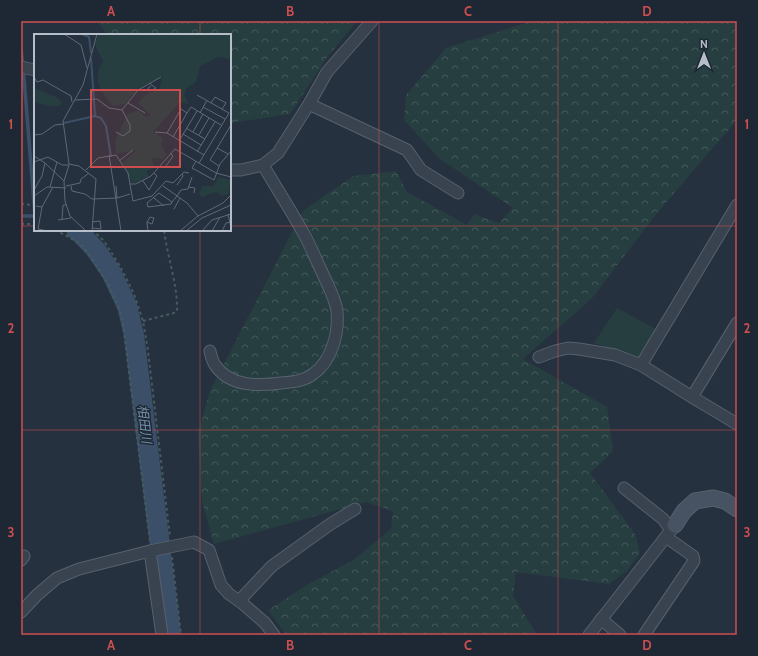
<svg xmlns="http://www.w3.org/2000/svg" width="758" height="656" font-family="Cabin,'Noto Sans JP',sans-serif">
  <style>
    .green { fill: #273e40 }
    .forest { fill: url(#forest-crowns) }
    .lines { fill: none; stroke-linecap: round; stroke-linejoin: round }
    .stream { stroke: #3b5068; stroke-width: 3.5 }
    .river { stroke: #3b5068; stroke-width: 20 }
    .street-casing { stroke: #57616d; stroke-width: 13 }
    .secondary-casing { stroke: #57616d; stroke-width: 17 }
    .path { stroke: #455b5d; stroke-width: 2; stroke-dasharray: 3 3; stroke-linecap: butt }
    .street { stroke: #39434f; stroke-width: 11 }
    .secondary { stroke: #475362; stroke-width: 15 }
    .grid { fill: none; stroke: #ce4e50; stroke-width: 1; stroke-opacity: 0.55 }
    .labels { text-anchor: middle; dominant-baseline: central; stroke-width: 3; stroke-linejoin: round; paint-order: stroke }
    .water-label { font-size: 13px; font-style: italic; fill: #7690ac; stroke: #1e2834 }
    .inset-river { fill: none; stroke: #3b5068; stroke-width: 2 }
    .inset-road { fill: none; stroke: #5f6977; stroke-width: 1 }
    .view { fill: #ce4e50; fill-opacity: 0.15; stroke: #ce4e50; stroke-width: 2 }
    .inset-edge { fill: none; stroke: #b6beca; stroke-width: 2 }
    .neatline { fill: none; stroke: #ce4e50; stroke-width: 1.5 }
    .grid-label { font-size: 13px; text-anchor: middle; font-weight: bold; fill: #ce4e50 }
  </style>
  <defs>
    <pattern id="forest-crowns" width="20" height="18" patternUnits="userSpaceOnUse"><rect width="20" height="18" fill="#273e40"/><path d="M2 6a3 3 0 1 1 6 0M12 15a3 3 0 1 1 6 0" fill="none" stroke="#44585a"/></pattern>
  </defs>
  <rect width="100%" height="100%" fill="#25313f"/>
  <polygon class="green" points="617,308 656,329 638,358 594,343"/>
  <g class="forest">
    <polygon points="96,21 357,21 328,56 290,114 230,123 230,35 108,35"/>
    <polygon points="532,21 737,21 737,120 657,213 593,297 523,359 607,407 613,451 590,473 635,534 640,553 627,571 609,584 516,572 513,596 537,635 286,635 268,610 312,582 352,561 391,529 393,511 366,502 214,544 202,502 198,433 210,391 303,211 353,176 396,171 407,192 467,225 474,214 499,223 513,208 440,159 404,120 406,95 446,48"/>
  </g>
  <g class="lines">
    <polyline class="stream" points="21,49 24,78 35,216 21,216"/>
    <polyline class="river" points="76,230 81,234 96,250 111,272 127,306 134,335 171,635"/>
    <defs>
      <g id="street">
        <polyline points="21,67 35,70"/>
        <polyline points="309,104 407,150 421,170 458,193"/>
        <polyline points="230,170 241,170 263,165 278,153 309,104 327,72 372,21"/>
        <path d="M210,351C211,355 212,361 215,365C230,387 258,386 281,383C293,382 304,381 313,374C332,361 339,333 337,311C335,297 327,284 322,272C316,260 311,247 305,236C292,212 277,189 263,165"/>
        <polyline points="539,357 555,351 568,348 579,349 615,355 641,365 692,397 737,424"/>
        <polyline points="641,365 737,205"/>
        <polyline points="692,397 737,323"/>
        <polyline points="624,488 663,519 671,530"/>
        <polyline points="150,551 162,635"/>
        <polyline points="21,560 24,556"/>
        <polyline points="239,601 272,566 329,525 355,509"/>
        <polyline points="21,612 37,595 57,578 79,569 150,551 194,542 209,550 221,585 229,594 242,603 265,623 274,635"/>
        <polyline points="601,619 620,635"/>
        <polyline points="589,635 654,552 675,525"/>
        <polyline points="644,635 694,561 693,556 666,537"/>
      </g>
      <polyline id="secondary" points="675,525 684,511 695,501 713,498 725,501 737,509"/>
    </defs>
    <use href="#street" class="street-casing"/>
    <use href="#secondary" class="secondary-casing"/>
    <g class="path">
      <polyline points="21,204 35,205"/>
      <polyline points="21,224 35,224"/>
      <polyline points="55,230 67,236 83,246 94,262 109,286 122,316 150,541"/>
      <polyline points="92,230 104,241 120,266 134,294 143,321 148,351 170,537"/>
      <path d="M143,321L174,313L177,311C178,285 167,256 164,230"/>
      <polyline points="172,557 181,635"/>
    </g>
    <use href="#street" class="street"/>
    <use href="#secondary" class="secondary"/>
  </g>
  <path class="grid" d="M200,21V35M379,21V635M558,21V635M21,226H35M230,226H737M200,230V635M21,430H737"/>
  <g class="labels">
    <g class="water-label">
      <text transform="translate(145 424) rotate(83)">相田川</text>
    </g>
  </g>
  <g transform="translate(34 34)">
    <rect width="197" height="197" fill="#25313f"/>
    <path d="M65,0H197V25L184,23L166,32L162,48L153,54L150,60L155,70L146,68L119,98L129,104L127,112L133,121L129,125L118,124L120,134L112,137L115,142L103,149L97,148L89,128L103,116L82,120L81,107L93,81L104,76L112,83L117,81L105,70V68L110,62L126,54L128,42L103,55L91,70L79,72L69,59L64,48V37L69,27L61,11ZM0,54L22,63L28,68L25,72H14L0,68ZM184,143L197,146L194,160L188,162L182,158L168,163L165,160L168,152H180Z" fill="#273e40"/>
    <path class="inset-river" d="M48,0L55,3L57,19M61,82L67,84L72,92L77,123M30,89L61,82L57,24"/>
    <path class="inset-road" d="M30,0L47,11L53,34M0,43L3,48L9,46L37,62L38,68M115,49L122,54L116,57L114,54L117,52M163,61L195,79L165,129M41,66L63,65L75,74L88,76L104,56L127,43M94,69L111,79M177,69L181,63L192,69L188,75M169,73L191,85M166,79L173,66M152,94L171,105M82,98L89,102L96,97V91L88,76M121,98L133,99L170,121M159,98L169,80M133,99L147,75L153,79L157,73L187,91M149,100L167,111M0,101L8,100L21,91L29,90M165,101L175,84M139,103L153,79M145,107L163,77M183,114L194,120M163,118L181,88M75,121L87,197M0,122L11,129L8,142L0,156M85,127L99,116M162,127L158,134L180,146L186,130L197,117M0,128L14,123L28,131H35M11,129L30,147L31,167L36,182L52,197M132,132L139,122L136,119M185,132L176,126L197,91M52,136L64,124L82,121L94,139L99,167L118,162L132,147L139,149L150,138L155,139M30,147L35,131M109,147L115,156L123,142L120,139M96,150H102L117,142L141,115L182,139L197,143M143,151L149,142L148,140M32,152L46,149L47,145L55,139M37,152L38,157L51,160L58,165L83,164L96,160M82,152L83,164M129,152L153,169L164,182M16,153L23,128M154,153L161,154L160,159M0,162L13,153L32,154M120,164L130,172M138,168L125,159L113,169L114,173L137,170L138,168L143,162L147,156L154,155L158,143M2,172L8,173L4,195L14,197M8,173L19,153M140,175L146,164M194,180L197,194M28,185L29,171H32M24,186L37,184M113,188L118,190L120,184L116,183L113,188V189L114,197M58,194L67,195L66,187L58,188M58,197L62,145L45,132L35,130L29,87L49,51L63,0M146,197L164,182L189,169L197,161M152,197L168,184L197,171M168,197L178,186L197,180M178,197L186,183M188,197L192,189L197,188"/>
    <path class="view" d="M57,56H146V133H57Z"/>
    <rect width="197" height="197" class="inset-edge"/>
  </g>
  <rect width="758" height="656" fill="none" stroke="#1e2834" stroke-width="44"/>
  <g transform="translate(704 54)" stroke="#1e2834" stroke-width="3" paint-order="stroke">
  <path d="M0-3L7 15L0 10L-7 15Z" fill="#b6beca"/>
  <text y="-6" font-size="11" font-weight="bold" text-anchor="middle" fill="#b6beca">N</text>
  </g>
  <rect x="22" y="22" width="714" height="612" class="neatline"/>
  <g class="grid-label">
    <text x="111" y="16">A</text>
    <text x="290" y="16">B</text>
    <text x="468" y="16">C</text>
    <text x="647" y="16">D</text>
    <text x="11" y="129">1</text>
    <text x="747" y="129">1</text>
    <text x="11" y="333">2</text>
    <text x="747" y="333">2</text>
    <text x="11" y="537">3</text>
    <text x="747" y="537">3</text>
    <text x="111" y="650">A</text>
    <text x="290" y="650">B</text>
    <text x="468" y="650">C</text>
    <text x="647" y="650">D</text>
  </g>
</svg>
